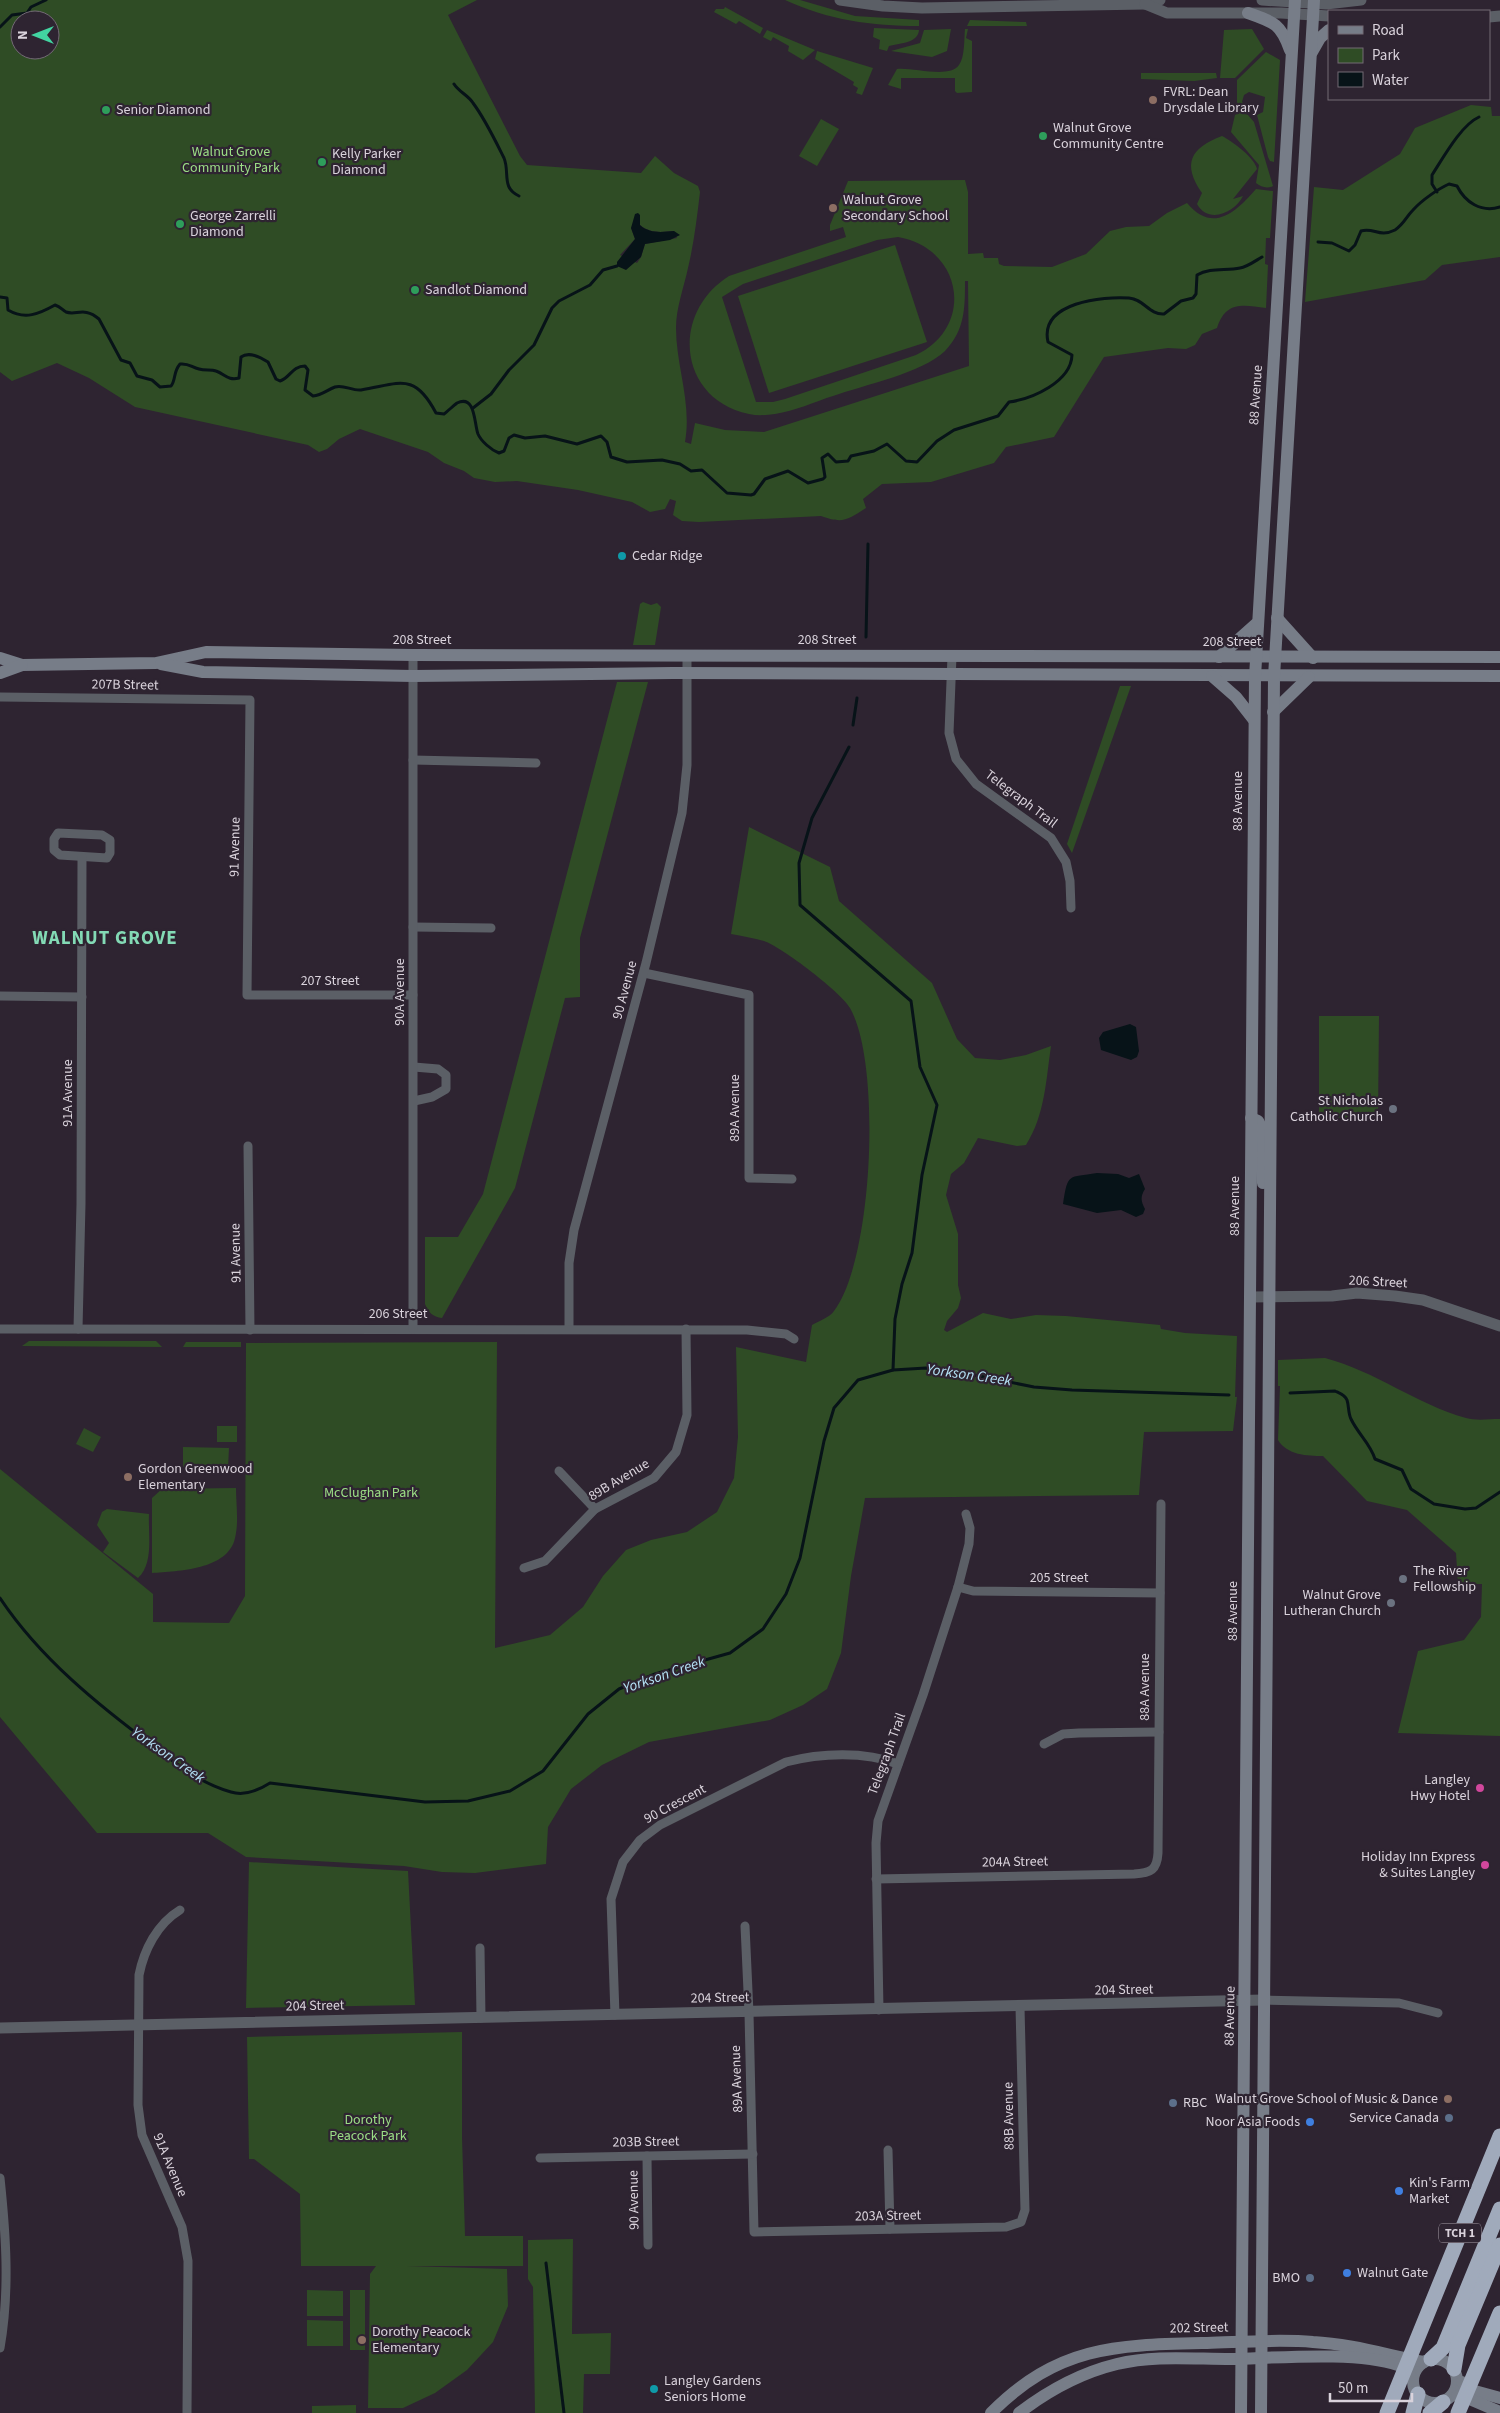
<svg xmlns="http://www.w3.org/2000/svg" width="1500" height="2413" font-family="'Source Sans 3',sans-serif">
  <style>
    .green { fill: #2f4c25; fill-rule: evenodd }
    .water { fill: #071318 }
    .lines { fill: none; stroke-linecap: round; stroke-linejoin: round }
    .stream { stroke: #071318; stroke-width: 3 }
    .minor { stroke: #5b5f66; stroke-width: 9 }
    .tertiary { stroke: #5b5f66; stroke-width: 11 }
    .secondary { stroke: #777d88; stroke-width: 12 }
    .motorway { stroke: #a0aabb; stroke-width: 15 }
    .education-dot { fill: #8d6e63; stroke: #2e2431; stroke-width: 2 }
    .leisure-dot { fill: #2e9e5b; stroke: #2e2431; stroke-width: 2 }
    .culture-dot { fill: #0f9aa8; stroke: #2e2431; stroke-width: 2 }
    .worship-dot { fill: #6b7280; stroke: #2e2431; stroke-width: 2 }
    .hotel-dot { fill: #d1479c; stroke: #2e2431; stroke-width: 2 }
    .service-dot { fill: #5c6f8a; stroke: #2e2431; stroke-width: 2 }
    .shop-dot { fill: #3f7fe0; stroke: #2e2431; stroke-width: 2 }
    .labels { text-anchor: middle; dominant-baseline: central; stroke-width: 4.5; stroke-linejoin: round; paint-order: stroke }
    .shield { fill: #2e2431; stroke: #a69ea9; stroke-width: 1 }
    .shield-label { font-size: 12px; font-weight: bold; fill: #dad3dc }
    .poi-label { font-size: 14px; fill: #dad3dc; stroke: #2e2431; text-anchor: start }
    .park-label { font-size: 14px; fill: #9bde85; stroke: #2e2431 }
    .street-label { font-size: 14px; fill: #dad3dc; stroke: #2e2431 }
    .water-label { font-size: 15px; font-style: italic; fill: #b4e1f5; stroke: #2e2431 }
    .district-label { font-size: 19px; font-weight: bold; letter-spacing: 1px; fill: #83dab5; stroke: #2e2431 }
  </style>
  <rect width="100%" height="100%" fill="#2e2431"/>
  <g class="green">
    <path d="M0,0H477L448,15L520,156L527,165L641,173L655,156L674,173L698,186L700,192C697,217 694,243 688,268C684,287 676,308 676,328C676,366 692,403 685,442L691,444L695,423L725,430L764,432L969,366L968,281H965C965,308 965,330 945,351C922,373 864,385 833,396C814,402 795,411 775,414C767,415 758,416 749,414C678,399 670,313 729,276L846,237L843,227L830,231V225L848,181L965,180L968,192V254L983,253L984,258H998L999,264L1004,266L1052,267L1086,254L1110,231L1126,227L1149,226L1167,213L1187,203C1213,234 1236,212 1256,189L1273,191L1270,238H1266L1265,264L1268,265L1266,308C1242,305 1226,301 1217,328L1202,334L1195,345L1186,349L1168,348L1104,357L1054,437L1006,447L994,463L931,482L882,484L863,499L866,508C847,520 843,524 821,516L699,522L682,521L673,515L676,501L670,499L665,509L650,512L632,502L578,490L517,481L495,482L474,478L464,471L444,463L428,452L360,429L339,439L327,449L319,452L308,445L135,407L89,378L57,363L12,381L0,372ZM20,20H50V50H20ZM640,215V225C651,234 662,232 674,231L677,238L645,244L641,257L637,263L620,255L635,239L631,228ZM898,237C962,248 976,326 916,355L785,399L773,402H756L722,297L743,284L877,240Z"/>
    <path d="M785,0H800L855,16L919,20V26C872,26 828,20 785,0Z"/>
    <polygon points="725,7 763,28 760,34 739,21 736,24 714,12 716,9 724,9"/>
    <polygon points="970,20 1026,22 1027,26 967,26"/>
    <path d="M874,28L919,30C918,43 901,43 889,46L887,51L879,49L880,40L873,37Z"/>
    <polygon points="951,29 947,51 932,57 891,51 920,43 924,30"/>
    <path d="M965,29H968L966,38L972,41V92L957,93L955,91V78H901V89L888,85L897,69C912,67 950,79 959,65C965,57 964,39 965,29Z"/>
    <polygon points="1252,29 1264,49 1235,78 1220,78 1224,30"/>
    <polygon points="767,30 815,50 803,60 788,51 789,46 773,37 771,41 763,37"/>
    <polygon points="817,51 873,68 862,95 856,93 858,88 853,85 854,82 815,59"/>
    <polygon points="1266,52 1280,60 1274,162 1270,161 1268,157 1257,115 1263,112 1265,97 1249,92 1244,95 1242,102 1250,109 1248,111 1239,107 1237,103 1237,80"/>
    <polygon points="1141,73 1216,73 1217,78 1194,81 1141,79"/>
    <polygon points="1471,105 1491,107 1492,116 1500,116 1500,257 1442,265 1425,280 1305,302 1314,187 1343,190 1400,154 1415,128"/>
    <path d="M1240,112L1248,115L1254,122L1273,186C1267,189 1261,187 1256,183L1259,165L1231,132L1235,115Z"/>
    <polygon points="821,119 839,129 817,166 799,156"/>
    <path d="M1222,136C1232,141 1255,158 1257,169L1233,199L1243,196C1235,212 1209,225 1197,204L1202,193C1182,164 1190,148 1222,136Z"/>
    <polygon points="895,245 927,342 769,393 738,296"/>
    <polygon points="643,602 651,605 657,603 661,607 655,645 633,645 640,604"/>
    <path d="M617,682H648L580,938V997L565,998L515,1188L442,1318C433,1317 428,1312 425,1304V1237H458L483,1194Z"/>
    <polygon points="1120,686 1131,686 1072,853 1067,844"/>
    <path d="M749,827L830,867L839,901L932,983L957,1039L975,1058L1000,1060L1026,1055L1051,1046C1046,1080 1045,1115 1026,1145L1017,1146L978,1138L964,1163L951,1174L946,1195L958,1234V1285L961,1298L958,1308L947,1321L944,1330L947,1332L983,1313L1011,1319L1036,1315L1066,1316L1160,1325L1161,1329L1185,1333L1237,1336L1235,1397H1237L1233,1431L1144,1432L1139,1495L865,1498L851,1576L841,1653L827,1689L803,1705L770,1720L649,1742L602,1765L571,1789L548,1827L546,1864L475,1873L442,1872L404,1866L246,1857L208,1833H97L0,1717V1469L153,1594V1622L229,1623L245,1596L246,1343L497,1342L495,1648L550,1635L583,1607L603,1576L626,1550L651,1540L687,1532L717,1512L734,1478L738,1437L736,1347L806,1362L812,1325C819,1321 830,1317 834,1311C873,1260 882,1064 850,1008C842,993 782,947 764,941C754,938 742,936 731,934Z"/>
    <polygon points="1319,1016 1379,1016 1378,1118 1319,1118"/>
    <polygon points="29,1341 156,1341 162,1347 22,1346"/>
    <polygon points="186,1342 241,1342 241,1347 183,1347"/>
    <path d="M1325,1358C1375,1371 1416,1404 1466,1418C1476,1421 1489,1419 1500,1419V1736L1398,1733L1418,1651L1464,1640L1481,1617L1482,1584H1458L1456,1553L1407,1510L1367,1501L1323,1456C1307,1456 1287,1455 1278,1440L1280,1386H1278V1360Z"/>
    <rect x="217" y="1426" width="20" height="16"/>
    <polygon points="84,1428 101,1437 93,1452 76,1444"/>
    <polygon points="183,1447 229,1448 228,1468 183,1467"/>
    <path d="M236,1488C236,1504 239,1522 235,1538C228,1570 178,1571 152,1573V1498L162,1489Z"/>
    <path d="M107,1509L149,1514C148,1535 154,1563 138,1578L103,1552L109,1543L97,1525L102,1512Z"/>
    <polygon points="249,1862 408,1871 415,2005 246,2008"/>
    <polygon points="462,2032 462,2137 465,2236 523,2236 523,2266 407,2266 507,2269 508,2306 493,2342 467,2370 435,2393 403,2408 368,2408 370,2274 376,2266 301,2266 300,2194 254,2159 249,2159 247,2037"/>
    <polygon points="573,2239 572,2334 611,2333 610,2374 584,2374 583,2413 535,2413 533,2287 528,2279 528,2240"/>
    <polygon points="307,2290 343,2291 343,2316 307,2316"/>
    <rect x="350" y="2290" width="15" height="60"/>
    <polygon points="307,2320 343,2321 343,2346 307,2346"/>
    <polygon points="356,2405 356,2413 312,2413 312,2406"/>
  </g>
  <g class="water">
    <path d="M638,213L640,215V225C650,234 662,232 674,231L680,235L670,240L645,244L641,257L626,270L617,266V262L635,239L631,228L635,214Z"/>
    <polygon points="1130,1024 1136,1027 1139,1051 1137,1057 1131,1060 1101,1050 1099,1038 1103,1032"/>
    <path d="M1097,1173L1118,1174L1129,1178L1139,1174L1145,1189C1140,1197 1141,1201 1145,1209L1143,1214L1136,1217L1121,1210L1097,1213L1063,1204C1068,1172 1068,1178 1097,1173Z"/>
  </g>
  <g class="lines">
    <g class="stream">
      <polyline points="0,27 12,15 27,13 31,7 46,0"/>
      <path d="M454,84C459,92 468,95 473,103C485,119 495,140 504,158C510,172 501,188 519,196"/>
      <path d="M1437,192L1432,184V175C1443,158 1461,125 1479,117"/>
      <path d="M1318,242L1332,243L1349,251L1355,245L1361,231C1374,227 1379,238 1395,230C1404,224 1406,217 1413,210C1422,200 1438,189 1449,184L1457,186C1465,202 1481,213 1500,207"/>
      <path d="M0,297L7,298L8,310C25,320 39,314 55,305C61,307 62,310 66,312C76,316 84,306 99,319L121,360L130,363L137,376L152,380L160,387L171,386C176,380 173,372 180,364C189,363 191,367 199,369C205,371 211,369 216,371C225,374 228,381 239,378L241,357C249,351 260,357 268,362L276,379L280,381C290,378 292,366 305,366L308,370L305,390L313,396C322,395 327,390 335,387C343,384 352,391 361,390C399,384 414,371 436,413L444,414C448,411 453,406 457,403C476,394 474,424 478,434C481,441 491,450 499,453L504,451L509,438L514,435L525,438L545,436L577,444L601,436L607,442L611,457L627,462L662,460L680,464L691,471L702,470L727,493L751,495L754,494L765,479L788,471L808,483L823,479L825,477L822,458L828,454L836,462L848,461L851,456L874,451L887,444L906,461L917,462L937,441L954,430L998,416L1009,402C1032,399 1071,382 1072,355L1048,342C1039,302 1104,296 1129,298C1144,299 1149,315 1164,314L1181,301L1193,298L1196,294L1197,275C1210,267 1226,271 1240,268C1247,267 1255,261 1262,257"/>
      <polyline points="473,408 491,394 509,370 534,345 552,308 559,301 590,285 603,270 617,266"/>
      <polyline points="866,637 868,544"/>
      <polyline points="853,725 857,698"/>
      <polyline points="849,747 812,818 799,863 800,905 911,1001 920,1067 937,1105 922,1175 912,1253 902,1284 895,1319 893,1370"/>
      <path d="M1290,1393L1335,1391C1339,1393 1345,1395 1347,1400C1349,1406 1348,1413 1351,1419C1358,1434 1370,1443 1375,1459L1402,1470L1411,1489L1434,1504L1465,1509L1476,1508L1500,1492"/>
      <path d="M0,1598C40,1658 98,1705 156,1748C179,1766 202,1784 231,1792C244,1796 259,1790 270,1783L425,1802L468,1801L510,1791L543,1771L588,1714L619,1689L655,1674L730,1653L763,1629L786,1594L800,1558L824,1441L834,1408L858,1380L893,1370L926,1368L959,1372L1034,1387L1072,1390L1229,1395"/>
      <polyline points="546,2263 564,2413"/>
    </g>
    <g class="minor">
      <polyline points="952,656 949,733 956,759 976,784 1051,838 1066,862 1070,881 1071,908"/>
      <polyline points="0,697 250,700 247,995 413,995"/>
      <polyline points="413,760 536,763"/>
      <polygon points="58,833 102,835 110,840 110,853 107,858 60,855 54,850 54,839"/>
      <polyline points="413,927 491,928"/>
      <polyline points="644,973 749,995 749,1178 792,1179"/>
      <polyline points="0,996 82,997"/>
      <polyline points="414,1101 432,1097 446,1089 446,1075 438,1069 414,1067"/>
      <polyline points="248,1146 250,1330"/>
      <polyline points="569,1328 569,1263 574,1230 646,963 682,813 687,765 687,656"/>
      <polyline points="0,1329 747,1330 786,1334 794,1339"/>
      <polyline points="78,1329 81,1204 82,858"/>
      <polyline points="413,1329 413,655"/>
      <polyline points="559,1471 595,1509"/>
      <polyline points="524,1568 545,1561 595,1509 654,1478 676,1452 687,1415 686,1329"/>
      <polyline points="958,1587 973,1591 1160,1593"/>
      <polyline points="1044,1744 1063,1734 1079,1733 1159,1732"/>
      <path d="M876,1879L1134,1874C1151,1873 1157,1870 1158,1853L1161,1504"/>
      <path d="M180,1910C157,1924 144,1950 139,1975L138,2105L142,2135L182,2227L188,2261L187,2413"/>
      <polyline points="745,1926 749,2013 754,2232 1006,2227 1021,2222 1025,2210 1020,2007"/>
      <polyline points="480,1948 481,2018"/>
      <polyline points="1263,2000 1399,2003 1438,2013"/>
      <polyline points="879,2010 876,1843 878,1821 923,1695 958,1587 969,1544 970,1528 966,1514"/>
      <path d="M615,2015L611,1899L623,1862L640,1840L660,1825L786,1762C820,1753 865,1751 898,1764"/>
      <polyline points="888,2150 890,2229"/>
      <polyline points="647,2156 648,2245"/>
      <polyline points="540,2158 753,2154"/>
      <path d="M0,2178C6,2235 10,2291 0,2348"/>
    </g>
    <g class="tertiary">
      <polyline points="840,0 883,6 922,8 1145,4 1160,0"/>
      <polyline points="1262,0 1326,4 1361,0"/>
      <polyline points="1145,4 1167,13 1281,13 1329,16"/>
      <polyline points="1489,17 1500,16"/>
      <polyline points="1250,1297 1332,1296 1357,1293 1395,1296 1423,1300 1500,1326"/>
      <polyline points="0,2028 1263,2000"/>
    </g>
    <g class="secondary">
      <path d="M1248,13C1274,22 1281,24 1290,50"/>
      <polyline points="1312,52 1320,38 1329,30"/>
      <polyline points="1277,618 1313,658"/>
      <polyline points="1219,657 1256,624"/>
      <polyline points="0,658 22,665 156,663 206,652 413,655 1500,657"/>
      <polyline points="161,664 203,672 413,676 673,673 1500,676"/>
      <polyline points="0,673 22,665"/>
      <polyline points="1212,676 1236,697 1254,720"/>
      <polyline points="1273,712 1309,677"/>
      <polyline points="1251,1118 1258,1121 1261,1127 1263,1183"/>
      <circle cx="1435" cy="2381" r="22"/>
      <polyline points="1462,2382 1471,2390 1500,2398"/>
      <polyline points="1457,2396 1465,2397 1500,2412"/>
      <path d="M991,2413C1059,2345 1116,2345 1207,2343C1241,2342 1278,2339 1313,2342C1351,2344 1387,2355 1424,2362"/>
      <path d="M1019,2413C1049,2390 1080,2373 1117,2364C1154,2355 1192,2359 1231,2359C1276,2358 1356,2351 1398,2365C1406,2368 1410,2374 1413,2381"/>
      <polyline points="1241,2413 1255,677 1295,0"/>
      <polyline points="1261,2413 1274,677 1314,0"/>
    </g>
    <g class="motorway">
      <polyline points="1431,2359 1443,2348 1500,2209"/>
      <polyline points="1454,2369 1458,2345 1500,2245"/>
      <polyline points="1387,2413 1500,2136"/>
      <polyline points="1413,2413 1418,2394"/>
      <polyline points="1430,2413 1443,2402"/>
      <polyline points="1458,2413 1500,2313"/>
    </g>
  </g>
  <g class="education-dot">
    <circle cx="1153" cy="100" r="5"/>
    <circle cx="833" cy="208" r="5"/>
    <circle cx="128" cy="1477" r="5"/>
    <circle cx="1448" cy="2099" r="5"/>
    <circle cx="362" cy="2340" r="5"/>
  </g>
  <g class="leisure-dot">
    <circle cx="106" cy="110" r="5"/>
    <circle cx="1043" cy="136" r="5"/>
    <circle cx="322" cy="162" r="5"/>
    <circle cx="180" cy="224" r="5"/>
    <circle cx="415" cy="290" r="5"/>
  </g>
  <g class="culture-dot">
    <circle cx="622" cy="556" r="5"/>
    <circle cx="654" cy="2389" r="5"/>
  </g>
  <g class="worship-dot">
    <circle cx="1393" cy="1109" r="5"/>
    <circle cx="1403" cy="1579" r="5"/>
    <circle cx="1391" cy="1603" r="5"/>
  </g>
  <g class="hotel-dot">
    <circle cx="1480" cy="1788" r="5"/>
    <circle cx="1485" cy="1865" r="5"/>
  </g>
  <g class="service-dot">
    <circle cx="1173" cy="2103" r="5"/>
    <circle cx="1449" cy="2118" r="5"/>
    <circle cx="1310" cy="2278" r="5"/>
  </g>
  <g class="shop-dot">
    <circle cx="1310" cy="2122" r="5"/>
    <circle cx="1399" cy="2191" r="5"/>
    <circle cx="1347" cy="2273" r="5"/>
  </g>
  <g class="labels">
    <rect class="shield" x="1439" y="2223.5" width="42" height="19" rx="4"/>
    <g class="shield-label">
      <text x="1460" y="2233">TCH 1</text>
    </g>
    <g class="poi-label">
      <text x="1163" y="92">FVRL: Dean<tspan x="1163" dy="16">Drysdale Library</tspan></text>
      <text x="116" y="110">Senior Diamond</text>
      <text x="1053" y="128">Walnut Grove<tspan x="1053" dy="16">Community Centre</tspan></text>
      <text x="332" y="154">Kelly Parker<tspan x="332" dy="16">Diamond</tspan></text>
      <text x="843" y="200">Walnut Grove<tspan x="843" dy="16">Secondary School</tspan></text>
      <text x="190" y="216">George Zarrelli<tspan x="190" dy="16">Diamond</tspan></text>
      <text x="425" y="290">Sandlot Diamond</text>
      <text x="632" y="556">Cedar Ridge</text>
      <text x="1383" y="1101" text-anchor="end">St Nicholas<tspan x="1383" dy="16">Catholic Church</tspan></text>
      <text x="138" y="1469">Gordon Greenwood<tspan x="138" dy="16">Elementary</tspan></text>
      <text x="1413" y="1571">The River<tspan x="1413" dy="16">Fellowship</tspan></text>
      <text x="1381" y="1595" text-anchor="end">Walnut Grove<tspan x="1381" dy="16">Lutheran Church</tspan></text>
      <text x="1470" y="1780" text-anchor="end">Langley<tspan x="1470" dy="16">Hwy Hotel</tspan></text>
      <text x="1475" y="1857" text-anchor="end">Holiday Inn Express<tspan x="1475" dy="16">&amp; Suites Langley</tspan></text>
      <text x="1438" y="2099" text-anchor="end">Walnut Grove School of Music &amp; Dance</text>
      <text x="1183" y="2103">RBC</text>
      <text x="1439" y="2118" text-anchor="end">Service Canada</text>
      <text x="1300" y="2122" text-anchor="end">Noor Asia Foods</text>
      <text x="1409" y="2183">Kin's Farm<tspan x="1409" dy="16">Market</tspan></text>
      <text x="1357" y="2273">Walnut Gate</text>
      <text x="1300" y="2278" text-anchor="end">BMO</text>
      <text x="372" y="2332">Dorothy Peacock<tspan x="372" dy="16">Elementary</tspan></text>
      <text x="664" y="2381">Langley Gardens<tspan x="664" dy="16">Seniors Home</tspan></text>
    </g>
    <g class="park-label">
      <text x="231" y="152">Walnut Grove<tspan x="231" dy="16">Community Park</tspan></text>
      <text x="371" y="1493">McClughan Park</text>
      <text x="368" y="2120">Dorothy<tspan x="368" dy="16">Peacock Park</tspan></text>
    </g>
    <g class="street-label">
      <text transform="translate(1256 395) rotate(-86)">88 Avenue</text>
      <text x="422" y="640">208 Street</text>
      <text x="827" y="640">208 Street</text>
      <text x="1232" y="642">208 Street</text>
      <text transform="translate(125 685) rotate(1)">207B Street</text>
      <text transform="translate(1021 799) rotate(37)">Telegraph Trail</text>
      <text transform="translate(1238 801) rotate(-90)">88 Avenue</text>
      <text transform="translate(235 847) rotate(-89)">91 Avenue</text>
      <text x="330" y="981">207 Street</text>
      <text transform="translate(625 990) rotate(-75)">90 Avenue</text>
      <text transform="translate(400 992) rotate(-90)">90A Avenue</text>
      <text transform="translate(68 1093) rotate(-90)">91A Avenue</text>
      <text transform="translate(735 1108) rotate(-90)">89A Avenue</text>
      <text transform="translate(1235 1206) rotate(-90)">88 Avenue</text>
      <text transform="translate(236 1253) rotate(-91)">91 Avenue</text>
      <text transform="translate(1378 1282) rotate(3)">206 Street</text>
      <text x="398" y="1314">206 Street</text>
      <text transform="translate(619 1480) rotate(-31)">89B Avenue</text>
      <text x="1059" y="1578">205 Street</text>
      <text transform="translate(1233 1611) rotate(-90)">88 Avenue</text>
      <text transform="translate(1145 1687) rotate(-90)">88A Avenue</text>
      <text transform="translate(887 1754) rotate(-70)">Telegraph Trail</text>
      <text transform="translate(675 1804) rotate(-28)">90 Crescent</text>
      <text transform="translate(1015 1862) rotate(-1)">204A Street</text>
      <text transform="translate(1124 1990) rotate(-1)">204 Street</text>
      <text transform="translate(720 1998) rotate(-1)">204 Street</text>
      <text transform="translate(315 2006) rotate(-1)">204 Street</text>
      <text transform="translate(1230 2016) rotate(-89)">88 Avenue</text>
      <text transform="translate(737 2079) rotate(-92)">89A Avenue</text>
      <text transform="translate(1009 2116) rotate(-91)">88B Avenue</text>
      <text transform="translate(646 2142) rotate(-1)">203B Street</text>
      <text transform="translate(170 2165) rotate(67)">91A Avenue</text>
      <text transform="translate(634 2200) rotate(-91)">90 Avenue</text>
      <text transform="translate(888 2216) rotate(-1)">203A Street</text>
      <text transform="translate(1199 2328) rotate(-1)">202 Street</text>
    </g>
    <g class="water-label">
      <text transform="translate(969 1375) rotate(8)">Yorkson Creek</text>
      <text transform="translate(664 1675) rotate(-19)">Yorkson Creek</text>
      <text transform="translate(168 1755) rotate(35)">Yorkson Creek</text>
    </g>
    <g class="district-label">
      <text x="105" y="938">WALNUT GROVE</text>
    </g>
  </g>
  <rect x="1328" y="10" width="162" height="90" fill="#2e2431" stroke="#736a75"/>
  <rect x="1338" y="26" width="25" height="8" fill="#777d88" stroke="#736a75"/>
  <text x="1372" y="35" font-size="15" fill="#dad3dc">Road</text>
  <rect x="1338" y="48" width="25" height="15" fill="#2f4c25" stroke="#736a75"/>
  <text x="1372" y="60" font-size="15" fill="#dad3dc">Park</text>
  <rect x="1338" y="72" width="25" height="15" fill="#071318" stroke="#736a75"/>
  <text x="1372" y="85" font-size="15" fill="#dad3dc">Water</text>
  <g transform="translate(35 35) rotate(270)"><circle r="24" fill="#2e2431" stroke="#736a75"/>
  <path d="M0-4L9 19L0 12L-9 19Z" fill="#42d4a1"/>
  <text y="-8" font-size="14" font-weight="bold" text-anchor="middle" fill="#dad3dc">N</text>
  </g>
  <path d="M1330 2393v8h82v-8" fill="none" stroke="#dad3dc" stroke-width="2.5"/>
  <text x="1338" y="2393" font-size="15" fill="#dad3dc" stroke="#2e2431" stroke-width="4" paint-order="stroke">50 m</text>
</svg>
